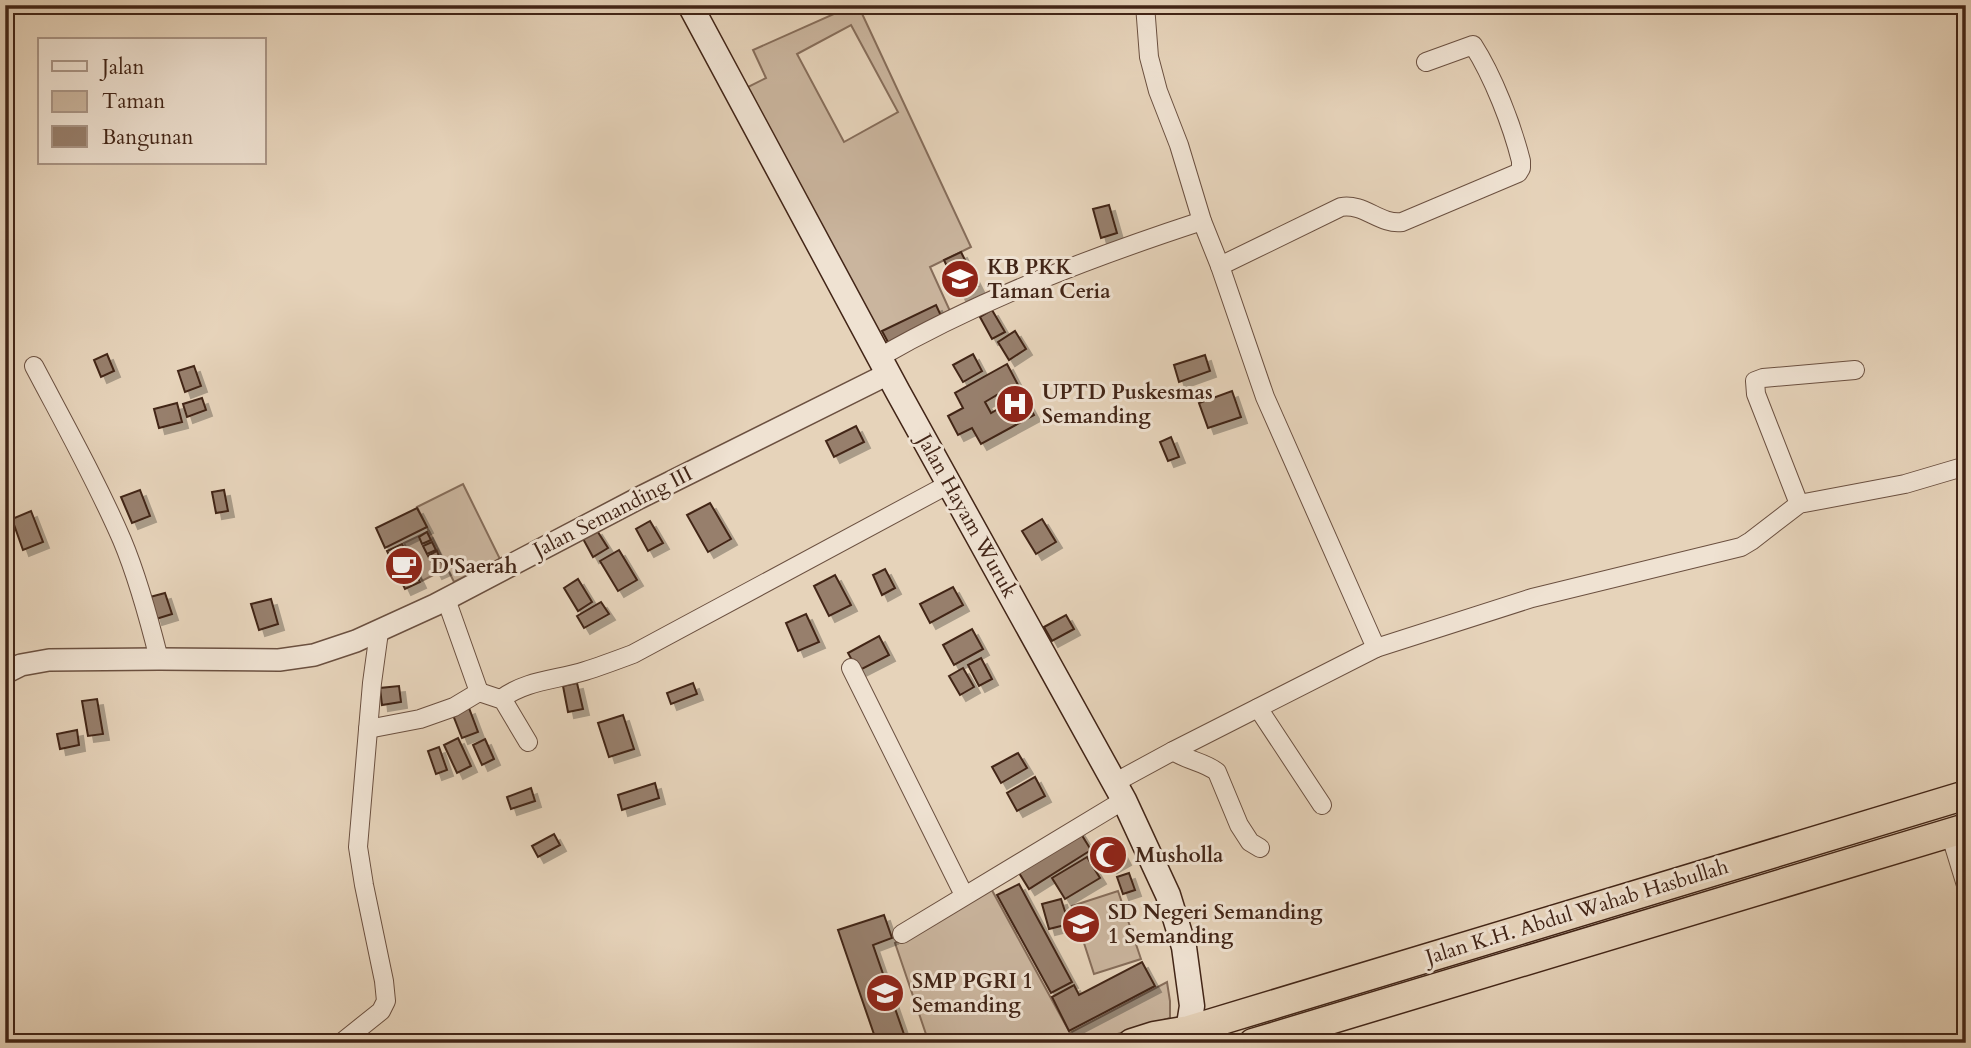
<svg xmlns="http://www.w3.org/2000/svg" width="1971" height="1048" font-family="Cardo,serif">
  <style>
    .green { fill: #cab59e; stroke: #866d5a; stroke-width: 2; fill-rule: evenodd }
    .water { fill: #ae9883; stroke: #836a58; stroke-width: 2 }
    .building { fill: #977f6c; stroke: #422517; stroke-width: 2; fill-rule: evenodd; filter: url(#shadow) }
    .lines { fill: none; stroke-linecap: round; stroke-linejoin: round }
    .minor-casing { stroke: #6b5040; stroke-width: 20 }
    .tertiary-casing { stroke: #6b5040; stroke-width: 24 }
    .secondary-casing { stroke: #422517; stroke-width: 27 }
    .trunk-casing { stroke: #422517; stroke-width: 31 }
    .minor { stroke: #efe2d2; stroke-width: 18 }
    .tertiary { stroke: #efe2d2; stroke-width: 21 }
    .secondary { stroke: #efe2d2; stroke-width: 24 }
    .trunk { stroke: #e6d3ba; stroke-width: 28 }
    .labels { text-anchor: middle; dominant-baseline: central; stroke-width: 6; stroke-linejoin: round; paint-order: stroke }
    .poi-label { font-size: 21px; font-weight: bold; fill: #422517; stroke: #efe2d2; text-anchor: start }
    .street-label { font-size: 21px; fill: #422517; stroke: #efe2d2 }
  </style>
  <defs>
    <filter id="shadow"><feDropShadow dx="6" dy="6" stdDeviation="0" flood-color="#0004"/></filter>
  </defs>
  <rect width="100%" height="100%" fill="#e6d3ba"/>
  <filter id="stains"><feTurbulence type="fractalNoise" baseFrequency=".00286" numOctaves="4"/><feColorMatrix values="0 0 0 0 .2 0 0 0 0 .09 0 0 0 0 .02 0 0 0 .5 -.17"/></filter>
  <radialGradient id="worn" r=".72"><stop offset=".6" stop-color="#630" stop-opacity="0"/><stop offset="1" stop-color="#630" stop-opacity=".3"/></radialGradient>
  <g class="green">
    <path d="M854,5H858L971,247L930,267L950,311L879,346L742,90L766,78L753,50ZM851,25L898,112L844,142L797,54Z"/>
    <polygon points="463,484 500,559 454,582 417,507"/>
    <polygon points="988,883 1070,1033 1167,982 1170,1001 1170,1018 1088,1043 929,1043 895,943"/>
    <polygon points="1118,891 1141,959 1094,974 1072,906"/>
  </g>
  <polygon class="water" points="429,531 447,568 422,581 404,543"/>
  <g class="building">
    <polygon points="1109,205 1117,233 1101,238 1093,209"/>
    <polygon points="961,252 978,286 960,295 944,260"/>
    <polygon points="936,305 942,318 889,344 882,331"/>
    <polygon points="992,310 1005,332 992,339 980,317"/>
    <polygon points="1015,331 1026,349 1009,360 998,342"/>
    <polygon points="107,354 114,371 101,377 94,360"/>
    <polygon points="973,354 982,371 963,382 953,365"/>
    <polygon points="1205,355 1210,371 1179,382 1174,365"/>
    <path d="M1007,364L1034,415L981,444L972,428L958,435L948,416L963,408L955,393ZM997,395L1003,406L991,413L985,402Z"/>
    <polygon points="194,366 201,386 185,392 178,371"/>
    <polygon points="1232,391 1241,417 1208,428 1199,403"/>
    <polygon points="202,398 206,410 187,417 183,404"/>
    <polygon points="177,403 182,422 159,428 154,409"/>
    <polygon points="856,426 864,442 834,457 826,441"/>
    <polygon points="1171,437 1179,457 1168,461 1160,442"/>
    <polygon points="140,490 150,516 132,523 121,497"/>
    <polygon points="224,490 228,511 216,513 212,492"/>
    <polygon points="710,503 731,539 708,552 687,515"/>
    <polygon points="417,508 427,527 385,548 376,528"/>
    <polygon points="31,511 43,542 23,550 12,519"/>
    <polygon points="1042,519 1056,542 1036,554 1022,531"/>
    <polygon points="650,521 663,543 648,551 636,529"/>
    <polygon points="596,529 608,548 593,557 582,537"/>
    <polygon points="427,532 431,540 422,544 419,537"/>
    <polygon points="432,542 436,550 427,554 423,546"/>
    <polygon points="402,544 420,582 405,589 387,551"/>
    <polygon points="619,550 637,580 618,591 600,561"/>
    <polygon points="437,551 440,559 432,563 428,556"/>
    <polygon points="441,561 445,569 436,573 432,565"/>
    <polygon points="885,569 895,588 882,595 873,575"/>
    <polygon points="835,575 851,605 829,616 814,586"/>
    <polygon points="578,579 592,602 578,611 564,588"/>
    <polygon points="953,587 963,605 930,623 920,604"/>
    <polygon points="165,593 172,614 156,619 150,597"/>
    <polygon points="271,599 278,624 259,630 251,604"/>
    <polygon points="601,602 609,614 584,628 577,616"/>
    <polygon points="806,614 819,642 798,651 786,623"/>
    <polygon points="1066,615 1074,629 1052,641 1044,627"/>
    <polygon points="972,629 983,649 954,665 943,645"/>
    <polygon points="879,636 889,655 858,671 848,653"/>
    <polygon points="981,658 992,679 979,686 968,665"/>
    <polygon points="963,668 974,687 960,695 949,676"/>
    <polygon points="577,683 583,709 568,712 563,686"/>
    <polygon points="693,683 697,694 671,704 667,693"/>
    <polygon points="399,686 401,702 382,705 380,688"/>
    <polygon points="97,699 103,734 88,736 82,701"/>
    <polygon points="469,708 478,732 462,738 453,715"/>
    <polygon points="623,715 634,749 609,757 598,723"/>
    <polygon points="77,730 79,745 60,749 57,734"/>
    <polygon points="458,738 471,766 457,773 444,745"/>
    <polygon points="485,739 494,759 482,765 473,745"/>
    <polygon points="439,747 447,770 436,774 428,751"/>
    <polygon points="1018,753 1027,768 1001,783 992,767"/>
    <polygon points="1035,777 1045,796 1017,811 1007,793"/>
    <polygon points="655,783 659,798 622,810 618,795"/>
    <polygon points="531,788 535,801 511,809 507,797"/>
    <polygon points="1078,829 1091,850 1029,889 1016,868"/>
    <polygon points="554,834 560,845 538,857 532,846"/>
    <polygon points="1114,838 1125,859 1111,867 1107,859 1097,865 1090,851"/>
    <polygon points="1087,857 1100,878 1065,899 1052,878"/>
    <polygon points="1129,873 1135,890 1123,894 1117,877"/>
    <polygon points="1019,884 1072,982 1051,993 997,895"/>
    <polygon points="1061,899 1069,924 1049,929 1042,904"/>
    <polygon points="884,915 892,938 873,945 907,1043 877,1043 838,930"/>
    <polygon points="1142,962 1155,986 1069,1031 1052,997 1074,985 1079,995"/>
  </g>
  <g class="lines">
    <defs>
      <g id="minor">
        <path d="M1220,266L1341,207C1364,203 1380,225 1402,222L1518,173L1521,168V161C1512,125 1493,76 1473,45L1426,62"/>
        <path d="M880,357C981,299 1092,257 1202,221"/>
        <path d="M34,366C64,423 96,480 122,540C138,578 149,619 159,659"/>
        <polyline points="1799,504 1756,394 1755,381 1763,378 1855,370"/>
        <polyline points="446,599 479,692"/>
        <polyline points="1376,648 1532,598 1741,547 1751,541 1799,504 1905,484 1966,466"/>
        <polyline points="851,668 964,895"/>
        <path d="M501,699C526,680 557,680 585,671C601,666 617,660 633,654L949,484"/>
        <polyline points="1258,708 1322,805"/>
        <polyline points="368,729 420,719 454,707 479,692 503,700 528,742"/>
        <path d="M1173,751C1188,761 1205,762 1217,772L1239,825L1250,842L1260,848"/>
        <polyline points="1114,783 1173,751 1376,648 1265,397 1220,266 1202,221 1179,145 1158,91 1149,57 1145,5"/>
        <polyline points="1950,833 1966,885"/>
        <polyline points="902,934 1124,800"/>
        <polyline points="341,1043 381,1011 386,1001 384,981 364,885 358,847 372,683 379,632"/>
      </g>
      <polyline id="tertiary" points="5,673 21,665 49,660 159,659 279,660 314,655 356,641 435,605 641,497 888,374"/>
      <polyline id="secondary" points="690,5 898,392 1124,800 1168,895 1184,947 1192,1006 1186,1043"/>
      <g id="trunk">
        <polyline points="1132,1043 1154,1036 1189,1030 1966,795"/>
        <polyline points="1253,1043 1966,828"/>
      </g>
    </defs>
    <use href="#minor" class="minor-casing"/>
    <use href="#tertiary" class="tertiary-casing"/>
    <use href="#secondary" class="secondary-casing"/>
    <use href="#trunk" class="trunk-casing"/>
    <use href="#minor" class="minor"/>
    <use href="#tertiary" class="tertiary"/>
    <use href="#secondary" class="secondary"/>
    <use href="#trunk" class="trunk"/>
  </g>
  <defs>
    <symbol id="school-disc" viewBox="-11 -11 22 22"><circle r="9.5" fill="#8f2418" stroke="#efe2d2"/><path d="M0-5L7-2L0 1L-7-2ZM-4 1L0 2.5L4 1V4Q0 6-4 4Z" fill="#fff"/></symbol>
    <symbol id="hospital-disc" viewBox="-11 -11 22 22"><circle r="9.5" fill="#8f2418" stroke="#efe2d2"/><path d="M-5-5h3v3.5h4V-5h3V5h-3V1.5h-4V5h-3Z" fill="#fff"/></symbol>
    <symbol id="cafe-disc" viewBox="-11 -11 22 22"><circle r="9.5" fill="#8f2418" stroke="#efe2d2"/><path d="M-5.5-4.5H6V0H3Q3 3.5 0 3.5H-2.5Q-5.5 3.5-5.5 0ZM3-3.2v2h1.7v-2ZM-6 4.5H4V6H-6Z" fill="#fff"/></symbol>
    <symbol id="mosque-disc" viewBox="-11 -11 22 22"><circle r="9.5" fill="#8f2418" stroke="#efe2d2"/><path d="M3.5-4.9A6 6 0 1 0 3.5 4.9A5 5 0 1 1 3.5-4.9Z" fill="#fff"/></symbol>
  </defs>
  <g fill-rule="evenodd">
    <use href="#school-disc" x="938" y="257" width="44" height="44"/>
    <use href="#hospital-disc" x="993" y="382" width="44" height="44"/>
    <use href="#cafe-disc" x="382" y="544" width="44" height="44"/>
    <use href="#mosque-disc" x="1086" y="833" width="44" height="44"/>
    <use href="#school-disc" x="1059" y="902" width="44" height="44"/>
    <use href="#school-disc" x="863" y="971" width="44" height="44"/>
  </g>
  <g class="labels">
    <g class="poi-label">
      <text x="987" y="267">KB PKK<tspan x="987" dy="24">Taman Ceria</tspan></text>
      <text x="1042" y="392">UPTD Puskesmas<tspan x="1042" dy="24">Semanding</tspan></text>
      <text x="431" y="566">D'Saerah</text>
      <text x="1135" y="855">Musholla</text>
      <text x="1108" y="912">SD Negeri Semanding<tspan x="1108" dy="24">1 Semanding</tspan></text>
      <text x="912" y="981">SMP PGRI 1<tspan x="912" dy="24">Semanding</tspan></text>
    </g>
    <g class="street-label">
      <text transform="translate(613 512) rotate(-27)">Jalan Semanding III</text>
      <text transform="translate(967 516) rotate(61)">Jalan Hayam Wuruk</text>
      <text transform="translate(1577 912) rotate(-17)">Jalan K.H. Abdul Wahab Hasbullah</text>
    </g>
  </g>
  <rect width="1971" height="1048" fill="none" stroke="#e6d3ba" stroke-width="28"/>
  <rect x="7" y="7" width="1957" height="1034" fill="none" stroke="#422517" stroke-width="3.5"/>
  <rect x="14" y="14" width="1943" height="1020" fill="none" stroke="#422517" stroke-width="2"/>
  <rect x="38" y="38" width="228" height="126" fill="#efe2d2" stroke="#aa9687" stroke-width="2"/>
  <rect x="52" y="61" width="35" height="10" fill="#efe2d2" stroke="#aa9687" stroke-width="2"/>
  <text x="102" y="74" font-size="21" fill="#422517">Jalan</text>
  <rect x="52" y="91" width="35" height="21" fill="#cab59e" stroke="#aa9687" stroke-width="2"/>
  <text x="102" y="108" font-size="21" fill="#422517">Taman</text>
  <rect x="52" y="126" width="35" height="21" fill="#977f6c" stroke="#aa9687" stroke-width="2"/>
  <text x="102" y="144" font-size="21" fill="#422517">Bangunan</text>
  <rect width="100%" height="100%" filter="url(#stains)"/>
  <rect width="100%" height="100%" fill="url(#worn)"/>
</svg>
